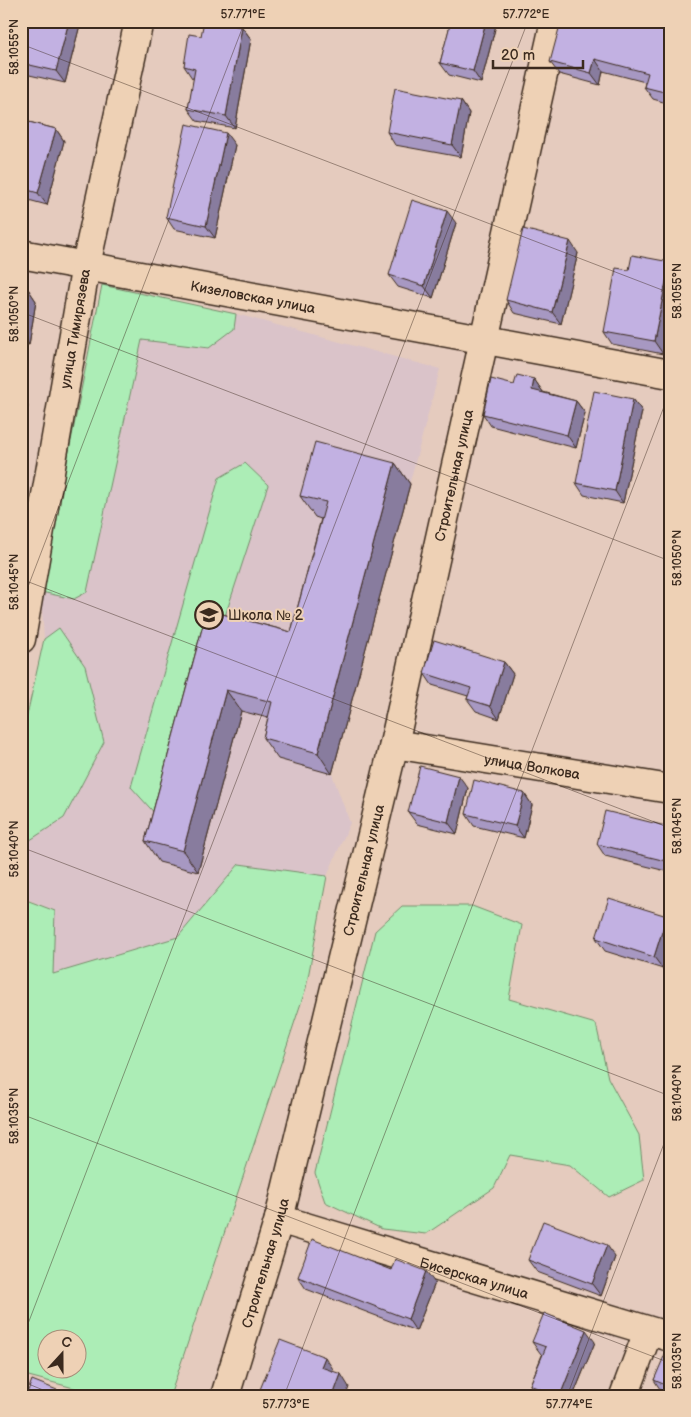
<svg xmlns="http://www.w3.org/2000/svg" width="691" height="1417" font-family="'Balsamiq Sans',sans-serif">
  <style>
    .built { fill: #dac3c9 }
    .green { fill: #acedb6; stroke: #748c6a; fill-rule: evenodd }
    .lines { fill: none; stroke-linecap: round; stroke-linejoin: round }
    .street-casing { stroke: #3b2a1e; stroke-width: 31 }
    .secondary-casing { stroke: #3b2a1e; stroke-width: 31 }
    .street { stroke: #eed1b5; stroke-width: 28 }
    .secondary { stroke: #eed1b5; stroke-width: 28 }
    .wall { fill: #a798c2; stroke: #3b2a1e }
    .shaded-wall { fill: #887c9e; stroke: #3b2a1e }
    .building { fill: #c2b1e2; stroke: #3b2a1e }
    .ticks { fill: none; stroke: #3b2a1e; stroke-width: 1; stroke-opacity: 0.45 }
    .labels { text-anchor: middle; dominant-baseline: central; stroke-width: 4; stroke-linejoin: round; paint-order: stroke }
    .street-label { font-size: 14px; fill: #3b2a1e; stroke: #eed1b5 }
    .poi-label { font-size: 14px; fill: #3b2a1e; stroke: #eed1b5; text-anchor: start }
    .neatline { fill: none; stroke: #3b2a1e; stroke-width: 2 }
    .ticks-label { font-size: 12px; text-anchor: middle; fill: #3b2a1e }
  </style>
  <rect width="100%" height="100%" fill="#e5cbbe"/>
  <filter id="ink" filterUnits="userSpaceOnUse"><feTurbulence type="fractalNoise" baseFrequency=".02" numOctaves="2"/><feDisplacementMap in="SourceGraphic" scale="10" xChannelSelector="R" yChannelSelector="G"/><feConvolveMatrix kernelMatrix="1 2 1 2 8 2 1 2 1" color-interpolation-filters="sRGB"/></filter>
  <g filter="url(#ink)">
    <polygon class="built" points="102,285 236,314 440,369 332,774 350,823 327,876 239,864 178,937 52,974 55,911 22,897 21,894 21,742 44,639 41,592"/>
    <g class="green">
      <polygon points="102,285 236,314 234,329 209,348 142,340 87,592 74,599 41,592"/>
      <polygon points="245,463 268,485 159,818 131,787 219,478"/>
      <polygon points="59,628 85,666 104,742 64,818 24,844 21,844 21,742 44,639"/>
      <path d="M239,864L327,876L306,988L170,1396H104L21,1374V898L55,911L53,974L178,937ZM48,1340H78V1370H48Z"/>
      <polygon points="402,906 472,906 522,925 509,999 596,1024 608,1078 639,1135 644,1180 609,1197 570,1165 510,1155 494,1188 426,1234 382,1229 325,1202 315,1173 375,931"/>
    </g>
    <g class="lines">
      <defs>
        <g id="street">
          <path id="s1" d="M21,254L670,374"/>
          <path id="s2" d="M21,639L86,265L139,21"/>
          <path id="s3" d="M394,744L670,789"/>
          <path id="s4" d="M279,1219L670,1337"/>
          <polyline points="624,1396 648,1332"/>
        </g>
        <g id="secondary">
          <path id="s5" d="M225,1396L279,1219L394,744L555,21"/>
        </g>
      </defs>
      <use href="#street" class="street-casing"/>
      <use href="#secondary" class="secondary-casing"/>
      <use href="#street" class="street"/>
      <use href="#secondary" class="secondary"/>
    </g>
    <g class="wall">
      <polygon points="21,21 81,21 65,83 25,74 21,68 24,30 21,25"/>
      <polygon points="437,21 497,21 481,83 449,75 440,63 450,26 439,23"/>
      <polygon points="670,23 670,104 653,99 644,87 645,82 603,71 600,85 559,74 550,62"/>
      <polygon points="242,27 251,39 235,128 197,121 188,109 194,79 192,78 184,66 201,36"/>
      <polygon points="461,101 469,113 461,157 395,145 387,132"/>
      <polygon points="21,120 56,129 64,141 47,205 21,198"/>
      <polygon points="235,145 215,238 174,229 166,217"/>
      <polygon points="456,223 433,298 398,287 389,275"/>
      <polygon points="578,253 561,324 514,313 506,300"/>
      <polygon points="629,270 663,354 612,344 604,332"/>
      <polygon points="21,288 28,289 36,301 29,345 21,343"/>
      <polygon points="534,379 543,392 576,401 585,413 576,448 491,426 483,414 514,385"/>
      <polygon points="633,399 642,411 623,503 584,495 576,483"/>
      <polygon points="395,463 410,484 332,774 278,759 263,738 268,718 241,711 198,872 159,862 145,841 207,610 291,632 321,519 315,517 300,496"/>
      <polygon points="504,662 513,674 499,719 476,711 467,699 468,696 432,685 424,673"/>
      <polygon points="468,788 457,834 417,824 408,812"/>
      <polygon points="524,793 532,805 524,838 474,826 466,814"/>
      <polygon points="670,827 670,872 605,856 597,844"/>
      <polygon points="667,916 670,920 670,947 663,969 605,951 596,938"/>
      <polygon points="615,1257 601,1296 537,1272 528,1260"/>
      <polygon points="391,1270 435,1283 416,1331 306,1289 298,1277"/>
      <polygon points="532,1342 595,1342 573,1396 537,1396 530,1385 542,1355 541,1354"/>
      <polygon points="670,1348 670,1395 662,1392 654,1380"/>
      <polygon points="259,1392 270,1396 262,1396"/>
    </g>
    <g class="shaded-wall">
      <polygon points="69,21 81,21 65,83 56,71"/>
      <polygon points="486,21 497,21 481,83 473,71"/>
      <polygon points="242,27 251,39 235,128 226,116"/>
      <polygon points="595,59 603,71 600,85 591,73"/>
      <polygon points="461,101 469,113 461,157 452,145"/>
      <polygon points="56,129 64,141 47,205 38,193"/>
      <polygon points="226,133 235,145 215,238 206,226"/>
      <polygon points="447,211 456,223 433,298 424,286"/>
      <polygon points="570,241 578,253 561,324 552,312"/>
      <polygon points="670,263 670,318 663,354 654,341"/>
      <polygon points="28,289 36,301 29,345 21,333"/>
      <polygon points="534,379 543,392 540,402 532,390"/>
      <polygon points="21,396 28,406 21,435"/>
      <polygon points="633,399 642,411 623,503 615,491"/>
      <polygon points="576,401 585,413 576,448 567,435"/>
      <polygon points="395,463 410,484 332,774 318,753"/>
      <polygon points="504,662 513,674 499,719 490,706"/>
      <polygon points="226,690 241,711 198,872 183,851"/>
      <polygon points="459,776 468,788 457,834 448,822"/>
      <polygon points="524,793 532,805 524,838 515,826"/>
      <polygon points="667,916 670,920 670,947 663,969 654,957"/>
      <polygon points="607,1245 615,1257 601,1296 592,1284"/>
      <polygon points="426,1271 435,1283 416,1331 408,1319"/>
      <polygon points="586,1330 595,1342 573,1396 560,1396"/>
      <polygon points="325,1357 333,1369 330,1379 321,1367"/>
      <polygon points="341,1374 349,1387 346,1396 333,1396"/>
      <polygon points="57,1390 61,1396 55,1396"/>
    </g>
    <g class="building">
      <polygon points="27,21 69,21 56,71 21,63 21,42"/>
      <polygon points="204,21 211,21 242,27 226,116 188,109 195,69 184,66 189,34 201,36"/>
      <polygon points="451,21 486,21 473,71 440,63"/>
      <polygon points="561,21 661,21 670,23 670,88 668,93 644,87 648,73 595,59 591,73 550,62"/>
      <polygon points="395,88 461,101 452,145 387,132"/>
      <polygon points="21,120 56,129 38,193 21,188"/>
      <polygon points="186,124 226,133 206,226 166,217"/>
      <polygon points="412,200 447,211 424,286 389,275"/>
      <polygon points="523,229 570,241 552,312 506,300"/>
      <polygon points="632,255 670,262 654,341 604,332 616,268 629,270"/>
      <polygon points="21,288 28,289 21,330"/>
      <polygon points="517,375 534,379 532,390 576,401 567,435 483,414 491,379 514,385"/>
      <polygon points="594,391 633,399 615,491 576,483"/>
      <polygon points="315,442 395,463 318,753 263,738 272,702 226,690 183,851 145,841 207,610 291,632 326,502 300,496"/>
      <polygon points="434,640 504,662 490,706 467,699 471,688 424,673"/>
      <polygon points="420,766 459,776 448,822 408,812"/>
      <polygon points="474,780 524,793 515,826 466,814"/>
      <polygon points="605,811 670,827 670,862 597,844"/>
      <polygon points="609,898 667,916 654,957 596,938"/>
      <polygon points="543,1221 607,1245 592,1284 528,1260"/>
      <polygon points="312,1239 391,1270 395,1259 426,1271 408,1319 298,1277"/>
      <polygon points="544,1313 586,1330 560,1396 556,1396 530,1385 546,1347 532,1342"/>
      <polygon points="280,1340 325,1357 321,1367 341,1374 333,1396 270,1396 259,1392"/>
      <polygon points="668,1347 670,1348 670,1387 654,1380"/>
      <polygon points="32,1380 57,1390 55,1396 26,1396"/>
    </g>
  </g>
  <path class="ticks" d="M658,21L670,26M21,44L670,293M21,312L670,561M21,579L670,828M21,605L245,21M21,847L670,1096M21,1114L670,1363M21,1342L528,21M21,1381L58,1396M284,1396L670,391M567,1396L670,1128"/>
  <defs>
    <symbol id="school-ring" viewBox="-11 -11 22 22"><circle r="9.5" fill="#eed1b5" stroke="#3b2a1e" stroke-width="1.5"/><path d="M0-5L7-2L0 1L-7-2ZM-4 1L0 2.5L4 1V4Q0 6-4 4Z" fill="#3b2a1e"/></symbol>
  </defs>
  <g fill-rule="evenodd">
    <use href="#school-ring" x="193" y="599" width="32" height="32"/>
  </g>
  <g class="labels">
    <g class="street-label">
      <text stroke="none"><textPath href="#s1" startOffset="236">Кизеловская улица</textPath></text>
      <text stroke="none"><textPath href="#s2" startOffset="315">улица Тимирязева</textPath></text>
      <text stroke="none"><textPath href="#s5" startOffset="949">Строительная улица</textPath></text>
      <text stroke="none"><textPath href="#s3" startOffset="140">улица Волкова</textPath></text>
      <text stroke="none"><textPath href="#s5" startOffset="544">Строительная улица</textPath></text>
      <text stroke="none"><textPath href="#s5" startOffset="139">Строительная улица</textPath></text>
      <text stroke="none"><textPath href="#s4" startOffset="204">Бисерская улица</textPath></text>
    </g>
    <g class="poi-label">
      <text x="228" y="615">Школа № 2</text>
    </g>
  </g>
  <rect width="691" height="1417" fill="none" stroke="#eed1b5" stroke-width="55"/>
  <g transform="translate(62 1354) rotate(21)"><circle r="24" fill="#eed1b5" stroke="#a68e79"/>
  <path d="M0-4L9 19L0 12L-9 19Z" fill="#3b2a1e"/>
  <text y="-8" font-size="14" font-weight="bold" text-anchor="middle" fill="#3b2a1e">С</text>
  </g>
  <path d="M493 60v8h90v-8" fill="none" stroke="#3b2a1e" stroke-width="2.5"/>
  <text x="501" y="60" font-size="15" fill="#3b2a1e" stroke="#eed1b5" stroke-width="4" paint-order="stroke">20 m</text>
  <rect x="28" y="28" width="636" height="1362" class="neatline"/>
  <g class="ticks-label">
    <text x="243" y="18">57.771°E</text>
    <text x="526" y="18">57.772°E</text>
    <text transform="translate(14 47) rotate(-90)" y="4">58.1055°N</text>
    <text transform="translate(677 291) rotate(-90)" y="4">58.1055°N</text>
    <text transform="translate(14 314) rotate(-90)" y="4">58.1050°N</text>
    <text transform="translate(677 558) rotate(-90)" y="4">58.1050°N</text>
    <text transform="translate(14 582) rotate(-90)" y="4">58.1045°N</text>
    <text transform="translate(677 826) rotate(-90)" y="4">58.1045°N</text>
    <text transform="translate(14 849) rotate(-90)" y="4">58.1040°N</text>
    <text transform="translate(677 1093) rotate(-90)" y="4">58.1040°N</text>
    <text transform="translate(14 1116) rotate(-90)" y="4">58.1035°N</text>
    <text transform="translate(677 1361) rotate(-90)" y="4">58.1035°N</text>
    <text x="286" y="1408">57.773°E</text>
    <text x="569" y="1408">57.774°E</text>
  </g>
</svg>
